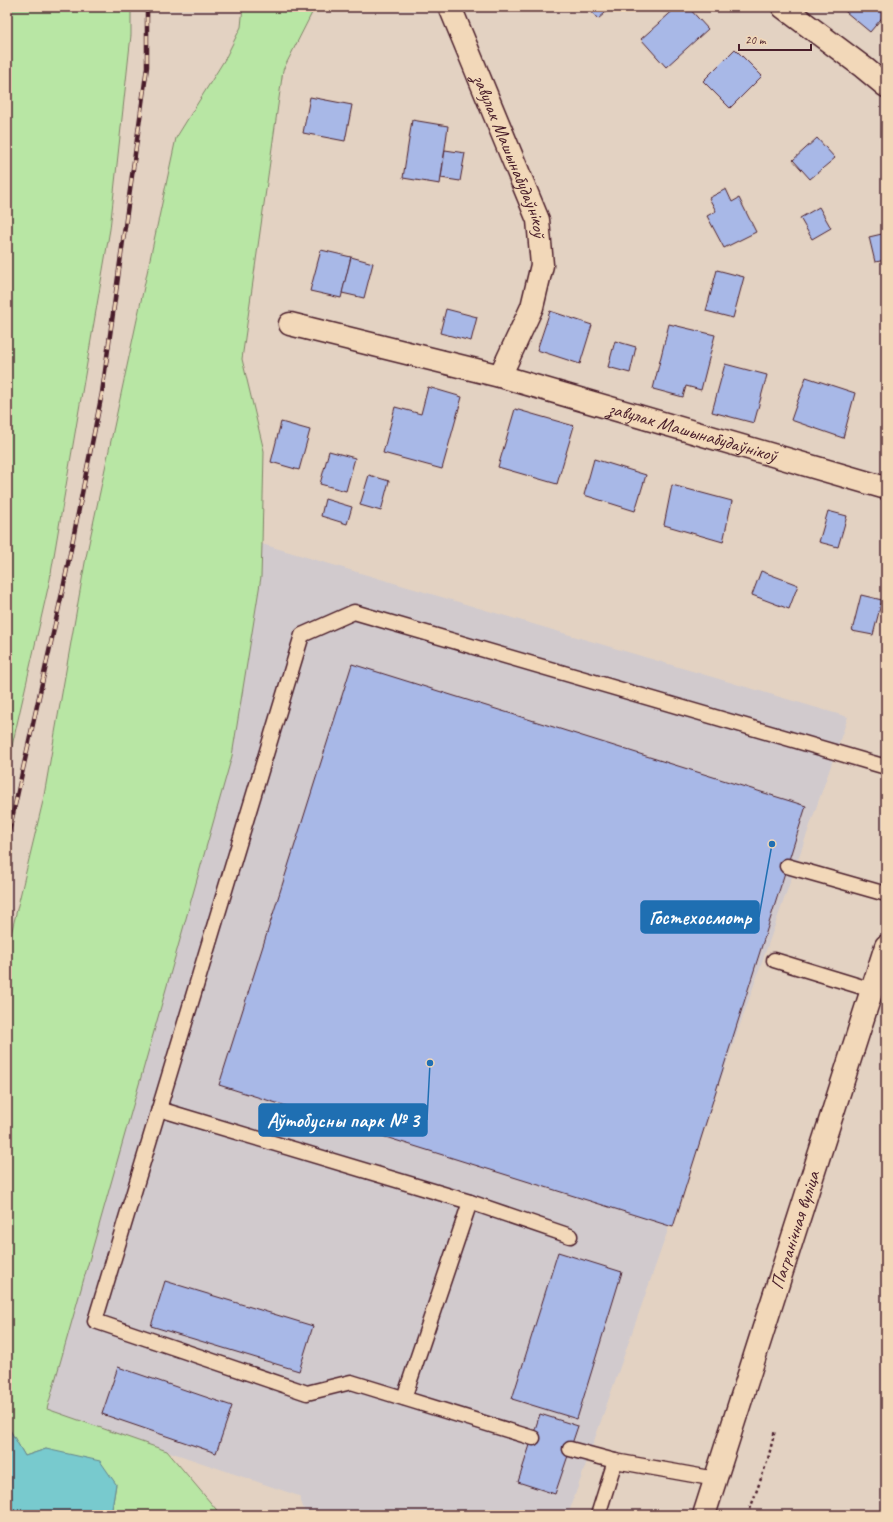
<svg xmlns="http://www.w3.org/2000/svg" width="893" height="1522" font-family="Caveat,sans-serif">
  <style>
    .built { fill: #d1cacd }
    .green { fill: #b8e6a4; stroke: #818268 }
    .water { fill: #78cace; stroke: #66868d }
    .building { fill: #a8b8e7; stroke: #4a1f2b }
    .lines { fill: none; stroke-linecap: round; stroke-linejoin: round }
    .lane-casing { stroke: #4a1f2b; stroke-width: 17 }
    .street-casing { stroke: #4a1f2b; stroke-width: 25 }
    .secondary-casing { stroke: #4a1f2b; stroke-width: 25 }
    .path { stroke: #4a1f2b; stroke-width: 2.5; stroke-dasharray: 3 3; stroke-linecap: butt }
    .lane { stroke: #f2d8b9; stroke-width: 14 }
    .street { stroke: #f2d8b9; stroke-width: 22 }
    .secondary { stroke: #f2d8b9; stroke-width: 22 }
    .rail-casing { stroke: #4a1f2b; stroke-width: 4.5 }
    .rail { stroke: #f2d8b9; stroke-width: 3; stroke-dasharray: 9; stroke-linecap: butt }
    .labels { text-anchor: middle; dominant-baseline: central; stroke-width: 3; stroke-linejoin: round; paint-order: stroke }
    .street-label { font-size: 19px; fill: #4a1f2b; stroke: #f2d8b9 }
    .leader { fill: none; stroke: #1f6fb2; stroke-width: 1.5 }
    .callout-dot { fill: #1f6fb2; stroke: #f2d8b9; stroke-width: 1.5 }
    .callout { fill: #1f6fb2; stroke: #1f6fb2; stroke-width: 1.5 }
    .callout-label { font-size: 20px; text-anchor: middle; font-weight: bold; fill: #fff }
  </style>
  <rect width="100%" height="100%" fill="#e3d2c2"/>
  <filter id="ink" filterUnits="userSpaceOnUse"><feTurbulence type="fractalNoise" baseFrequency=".025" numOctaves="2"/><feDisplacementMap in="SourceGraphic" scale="8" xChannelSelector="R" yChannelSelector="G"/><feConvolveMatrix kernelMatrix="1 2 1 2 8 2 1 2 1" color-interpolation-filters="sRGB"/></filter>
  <g filter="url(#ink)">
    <polygon class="built" points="262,544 848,717 568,1515 306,1515 299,1496 47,1410"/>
    <g class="green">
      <polygon points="7,7 131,7 131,35 110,229 50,579 7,768"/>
      <polygon points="243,7 315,7 283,70 242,359 264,451 262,544 261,577 232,756 47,1409 167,1451 221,1515 111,1515 116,1484 46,1449 25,1456 7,1425 7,951 43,801 86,557 176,138 225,59 241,27"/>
    </g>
    <polygon class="water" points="7,1425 25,1456 46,1449 100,1461 116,1484 111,1515 15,1515 7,1504"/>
    <g class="building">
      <polygon points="587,7 612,7 598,19"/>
      <polygon points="677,7 688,7 708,29 666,67 641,39"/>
      <polygon points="840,7 886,7 886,13 870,32"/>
      <polygon points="735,49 762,76 730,108 703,81"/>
      <polygon points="310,97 352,105 345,141 303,133"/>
      <polygon points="412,120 448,126 440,184 403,178"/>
      <polygon points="817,138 835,158 810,179 793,160"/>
      <polygon points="445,150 465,153 460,181 441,178"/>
      <polygon points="726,189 732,202 739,198 756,232 724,248 707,216 716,211 709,198"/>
      <polygon points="819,207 831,228 812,239 800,218"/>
      <polygon points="886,233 886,260 875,262 869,237"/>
      <polygon points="321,250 351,257 341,298 310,291"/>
      <polygon points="351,257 373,263 364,298 342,293"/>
      <polygon points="717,270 744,277 733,318 706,311"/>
      <polygon points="446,309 477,317 471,341 440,333"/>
      <polygon points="550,311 592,325 580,364 537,350"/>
      <polygon points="669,324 715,335 701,390 686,386 683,397 653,389"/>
      <polygon points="615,341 636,347 630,373 608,367"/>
      <polygon points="725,364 767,375 754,423 712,412"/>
      <polygon points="806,377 855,393 843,438 791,420"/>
      <polygon points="428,387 462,397 442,469 383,453 395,407 421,414"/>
      <polygon points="515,409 574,426 557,484 498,467"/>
      <polygon points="281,422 310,430 299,470 271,462"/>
      <polygon points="329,451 355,458 346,491 320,484"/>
      <polygon points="594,459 646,475 635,511 584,495"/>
      <polygon points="369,475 389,481 381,511 360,505"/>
      <polygon points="672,485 732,501 723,542 664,525"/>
      <polygon points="325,499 352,507 347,524 321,516"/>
      <polygon points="828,511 847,516 838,547 819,542"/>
      <polygon points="761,571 798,585 789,609 752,595"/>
      <polygon points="861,595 882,600 873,635 852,631"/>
      <polygon points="352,664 806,806 673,1227 219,1085"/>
      <polygon points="558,1252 622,1272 577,1419 512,1399"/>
      <polygon points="165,1281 313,1326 299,1371 151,1326"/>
      <polygon points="118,1367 232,1406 216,1453 102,1414"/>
      <polygon points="540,1414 578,1426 555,1494 518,1482"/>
    </g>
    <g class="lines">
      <defs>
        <g id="lane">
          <polyline points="787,866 886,894"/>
          <polyline points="774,960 872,990"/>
          <polyline points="159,1109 470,1202 404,1398"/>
          <polyline points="470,1202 570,1236"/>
          <polyline points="533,1438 351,1382 307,1393 95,1321 302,635 354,612 886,767"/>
          <polyline points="570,1449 615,1461"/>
          <polyline points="598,1515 615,1461 716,1479"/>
        </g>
        <g id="street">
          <path id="s1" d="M450,7L538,220L542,265L532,307L500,376"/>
          <polyline points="783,7 863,67 886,86"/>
          <path id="s2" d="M290,324L500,376L886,488"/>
        </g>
        <g id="secondary">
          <path id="s3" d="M704,1515L886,946"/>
        </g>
      </defs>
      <use href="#lane" class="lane-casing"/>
      <use href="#street" class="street-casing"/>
      <use href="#secondary" class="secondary-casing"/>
      <polyline class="path" points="748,1515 768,1459 775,1430"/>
      <use href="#lane" class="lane"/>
      <use href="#street" class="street"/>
      <use href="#secondary" class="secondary"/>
      <defs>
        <polyline id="rail" points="7,841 64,584 102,393 147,67 147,7"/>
      </defs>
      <use href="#rail" class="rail-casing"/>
      <use href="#rail" class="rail"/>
    </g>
  </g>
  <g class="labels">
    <g class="street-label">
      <text stroke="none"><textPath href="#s1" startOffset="161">завулак Машынабудаўнікоў</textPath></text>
      <text stroke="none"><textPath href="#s2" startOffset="417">завулак Машынабудаўнікоў</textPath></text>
      <text stroke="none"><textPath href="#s3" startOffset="299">Пагранічная вуліца</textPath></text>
    </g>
  </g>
  <path class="leader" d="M772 844L759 917M430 1063L427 1120"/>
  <g class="callout-dot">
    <circle cx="772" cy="844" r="4"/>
    <circle cx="430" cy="1063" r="4"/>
  </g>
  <g class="callout">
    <rect x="641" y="901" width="118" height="32" rx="4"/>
    <rect x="259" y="1104" width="168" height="32" rx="4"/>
  </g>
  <g class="callout-label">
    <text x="700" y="924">Гостехосмотр</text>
    <text x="343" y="1127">Аўтобусны парк № 3</text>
  </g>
  <rect width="893" height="1522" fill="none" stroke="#f2d8b9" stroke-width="24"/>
  <rect x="12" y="12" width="869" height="1498" fill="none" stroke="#4a1f2b" stroke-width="1.5" filter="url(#ink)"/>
  <path d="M739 44v6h72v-6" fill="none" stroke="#4a1f2b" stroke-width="2"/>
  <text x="745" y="44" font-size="12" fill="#4a1f2b" stroke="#f2d8b9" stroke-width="3" paint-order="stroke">20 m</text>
</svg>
